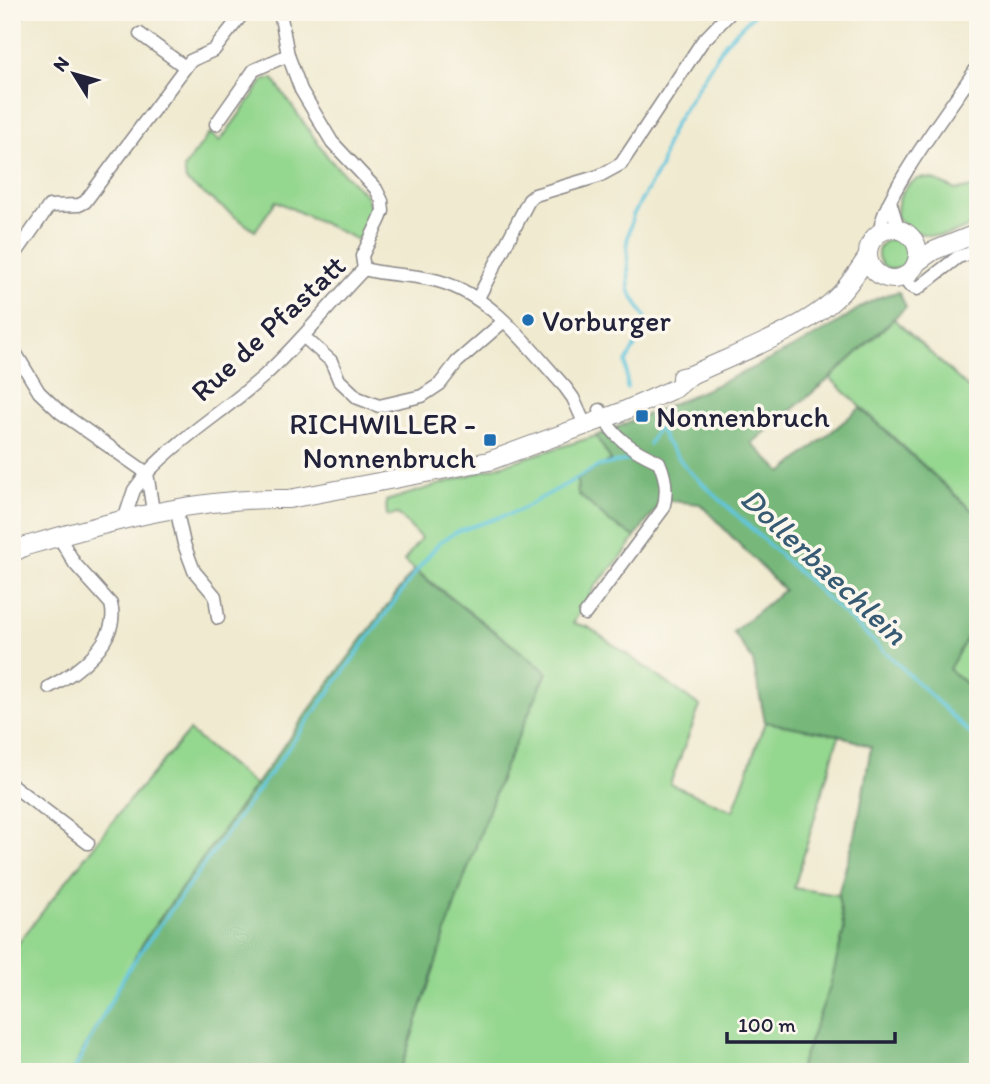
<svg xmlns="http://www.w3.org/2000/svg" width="990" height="1084" font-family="Itim,sans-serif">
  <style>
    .green { fill: #94d78f; stroke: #5b7c65; stroke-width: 2 }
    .forest { fill: #77b87a; stroke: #4c6d5a; stroke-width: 2 }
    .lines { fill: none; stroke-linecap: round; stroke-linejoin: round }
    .stream { stroke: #61c6de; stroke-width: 3.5 }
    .minor-casing { stroke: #898686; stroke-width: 15 }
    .secondary-casing { stroke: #898686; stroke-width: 20 }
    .minor { stroke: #fff; stroke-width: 12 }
    .secondary { stroke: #fff; stroke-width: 18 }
    .poi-dot { fill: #1f6fb2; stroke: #fbf7ec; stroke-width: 2.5 }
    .labels { text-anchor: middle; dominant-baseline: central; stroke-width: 7; stroke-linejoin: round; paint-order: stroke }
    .poi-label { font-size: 30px; fill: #22223b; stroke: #fbf7ec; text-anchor: start }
    .street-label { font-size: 30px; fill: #22223b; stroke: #fbf7ec }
    .water-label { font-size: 32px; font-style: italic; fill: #385b74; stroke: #fbf7ec }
  </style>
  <rect width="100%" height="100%" fill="#fbf7ec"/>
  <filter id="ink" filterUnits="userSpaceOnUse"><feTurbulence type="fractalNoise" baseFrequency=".0143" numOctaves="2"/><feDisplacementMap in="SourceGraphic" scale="14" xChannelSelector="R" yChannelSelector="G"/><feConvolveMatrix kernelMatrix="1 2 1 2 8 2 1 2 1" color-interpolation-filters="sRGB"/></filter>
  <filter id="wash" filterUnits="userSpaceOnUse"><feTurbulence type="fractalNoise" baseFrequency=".00686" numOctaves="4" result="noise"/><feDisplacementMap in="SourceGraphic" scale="28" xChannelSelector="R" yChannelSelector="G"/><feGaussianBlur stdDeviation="1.57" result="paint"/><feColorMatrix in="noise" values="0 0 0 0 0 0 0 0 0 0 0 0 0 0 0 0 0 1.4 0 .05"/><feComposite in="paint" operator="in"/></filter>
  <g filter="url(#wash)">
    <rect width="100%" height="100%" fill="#f0ead0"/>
    <g class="green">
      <polygon points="265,79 273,79 330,160 366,195 371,209 370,222 358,240 276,201 255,231 186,181 184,168 210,133 220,141"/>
      <path d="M921,178L932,179L956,190L978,187V223C970,225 964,229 956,232C934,240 912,235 897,218C896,200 903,183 921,178Z"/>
      <circle cx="893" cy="254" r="15"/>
      <polygon points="894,319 978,397 978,516 830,378"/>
      <polygon points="596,436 611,460 578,480 610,522 635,537 624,554 595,586 573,623 588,627 700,706 670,784 733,811 765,722 839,735 794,888 838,895 844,930 831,986 798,1072 400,1072 457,898 503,771 547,672 404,561 421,538 398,514 387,516 386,501"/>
      <polygon points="978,590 978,694 949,669 976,622 975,595"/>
      <polygon points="189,731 255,785 146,938 80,1056 73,1072 12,1072 12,951 128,802"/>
    </g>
    <g class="forest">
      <path d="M899,292L906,307L830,378L752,443L782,473L860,408L978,516L976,622L949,669L978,694V1072H798L830,986L844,930L838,895L857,827L871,747L839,735L765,722L753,661L733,632L784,590L700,504L663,500L635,537L610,522L578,494L577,480L611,460L596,436C673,404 751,372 824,331C851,316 868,297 899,292Z"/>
      <polygon points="414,570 547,672 503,771 457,898 400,1072 73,1072 80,1056 146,938 310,709"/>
    </g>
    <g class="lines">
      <g class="stream">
        <polyline points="627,388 626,362 646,327 646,319 629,290 627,241 633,215 661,166 665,147 674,125 725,43 756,12"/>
        <polyline points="652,413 666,442 689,471 896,662 978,741"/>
        <polyline points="649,444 658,427"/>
        <polyline points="73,1072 127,971 421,565 440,542 456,532 518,511 599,466 634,459"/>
      </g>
    </g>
  </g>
  <g filter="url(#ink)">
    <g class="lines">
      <defs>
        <g id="minor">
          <polyline points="280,12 288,55 301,90 332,142 376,189 382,201 383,211 380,219 362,256 364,269"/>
          <polyline points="12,19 17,12"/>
          <polyline points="140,34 185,67"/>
          <polyline points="216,124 254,70 288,55"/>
          <polyline points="890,201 899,231"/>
          <path d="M880,233C878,200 957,99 978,66"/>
          <polyline points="12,259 49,206 79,205 85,202 190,61 214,50 244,12"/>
          <path d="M364,269C388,276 414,274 438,281C493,296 528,347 565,387L573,398L586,427"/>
          <polyline points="903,277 909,285 917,289 958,257 978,251"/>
          <polyline points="478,298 529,200 535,195 599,176 621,164 702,42 731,12"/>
          <polyline points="304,337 331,361 339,380 358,398 379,406 422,396 440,384 457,362 504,321"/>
          <path d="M12,347L39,392L60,412L147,473C182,436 226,410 264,376C300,343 330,304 364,269"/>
          <polyline points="176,508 184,544 194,571 215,596 218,618"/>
          <polyline points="124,520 134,490 147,473 153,511"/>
          <path d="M585,614L663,509C668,492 666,478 659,462C633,450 612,438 600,410"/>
          <path d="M49,687C77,673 121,640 111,604L75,564L59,537"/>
          <polyline points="12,785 88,843"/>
        </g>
        <g id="secondary">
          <circle cx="893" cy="254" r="25"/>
          <polyline points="916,263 933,251 978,233"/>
          <path d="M681,377L691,375C735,354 805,330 839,295C850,284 859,270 868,256"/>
          <path d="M12,553L26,546C112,521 199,497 289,499L489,461L619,413L676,388L691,375"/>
        </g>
      </defs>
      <use href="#minor" class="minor-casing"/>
      <use href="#secondary" class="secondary-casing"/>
      <use href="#minor" class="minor"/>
      <use href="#secondary" class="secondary"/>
    </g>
  </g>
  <g class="poi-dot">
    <circle cx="528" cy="320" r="7"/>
    <rect x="635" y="409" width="14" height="14" rx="3.5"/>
    <rect x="483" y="433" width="14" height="14" rx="3.5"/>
  </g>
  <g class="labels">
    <g class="poi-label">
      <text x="542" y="320">Vorburger</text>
      <text x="656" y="416">Nonnenbruch</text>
      <text x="476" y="423" text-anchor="end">RICHWILLER -<tspan x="476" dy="34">Nonnenbruch</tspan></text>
    </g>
    <g class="street-label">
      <text transform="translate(268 328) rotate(-43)">Rue de Pfastatt</text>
    </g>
    <g class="water-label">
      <text transform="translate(824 566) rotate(43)">Dollerbaechlein</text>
    </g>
  </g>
  <rect width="990" height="1084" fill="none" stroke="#fbf7ec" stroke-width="42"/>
  <g transform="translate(74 74) rotate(307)" stroke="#fbf7ec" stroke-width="5" paint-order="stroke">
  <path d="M0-5L12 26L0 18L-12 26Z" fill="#22223b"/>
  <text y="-10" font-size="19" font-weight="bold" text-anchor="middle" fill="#22223b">N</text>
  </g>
  <path d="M727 1032v10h168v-10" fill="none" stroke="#22223b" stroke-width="3.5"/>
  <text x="738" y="1032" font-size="21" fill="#22223b" stroke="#fbf7ec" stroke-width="5" paint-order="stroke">100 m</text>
</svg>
